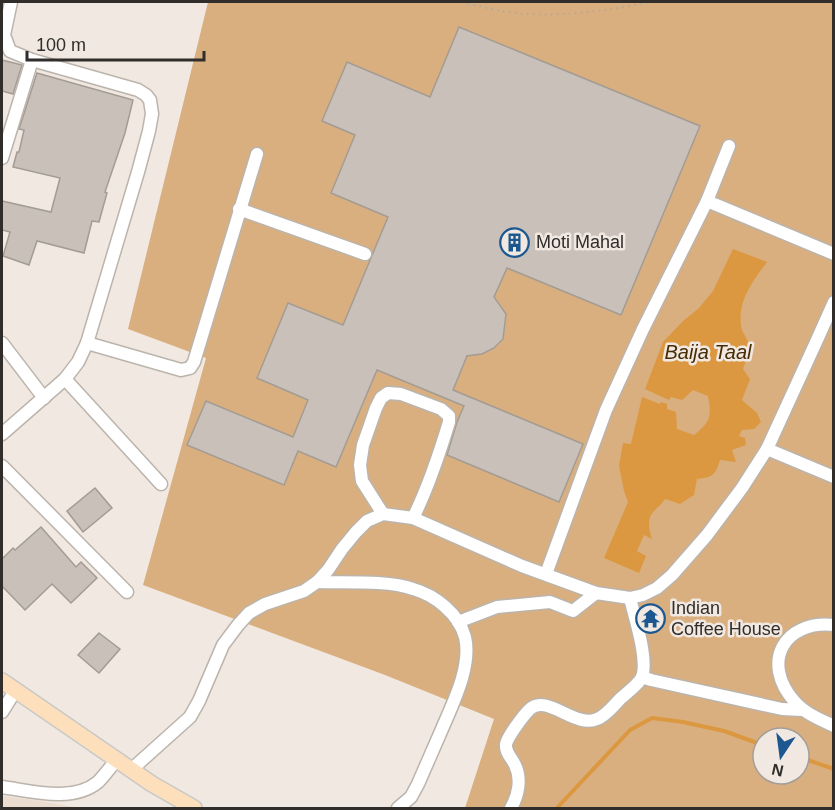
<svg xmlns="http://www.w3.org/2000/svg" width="835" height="810" font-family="Helvetica,sans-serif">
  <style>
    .built { fill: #eaddcf }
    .green { fill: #daaf7f; fill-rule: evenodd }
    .water { fill: #db9840 }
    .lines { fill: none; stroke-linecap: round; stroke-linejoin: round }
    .stream { stroke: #db9840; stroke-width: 4 }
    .building { fill: #c8c0b9; stroke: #a39c94; stroke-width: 1.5 }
    .minor-casing { stroke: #bbb4ac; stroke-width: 15 }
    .major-casing { stroke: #c9c8c8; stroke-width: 18 }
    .path { stroke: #aea8a2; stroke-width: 2; stroke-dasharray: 1.5 4.5; stroke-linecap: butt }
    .minor { stroke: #fff; stroke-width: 12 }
    .major { stroke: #fedfbb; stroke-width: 15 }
    .labels { text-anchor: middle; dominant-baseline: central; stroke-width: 5; stroke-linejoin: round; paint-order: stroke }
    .poi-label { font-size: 18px; fill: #302d2a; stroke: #f1e9e1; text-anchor: start }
    .water-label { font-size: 20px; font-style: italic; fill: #472c06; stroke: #f1e9e1 }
  </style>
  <rect width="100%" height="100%" fill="#f1e9e1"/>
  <polygon class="built" points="2,796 35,800 80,808 2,808"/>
  <path class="green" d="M208,2H833V808H465L494,719L385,675L143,585L206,358L128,329ZM763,738H799V774H763Z"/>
  <path class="water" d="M733,249L767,262C753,281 738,300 741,325C741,331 746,336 748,342C750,352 746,360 743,369L750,379L742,400L757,413L761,422L754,429L742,430L739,436L745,438L746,445L732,450L736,462L720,460C715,476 713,477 697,479L694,495L680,504L665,499C662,504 659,506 655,510C646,518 649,529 652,539L644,535L637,551L646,556L639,573L604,558L628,502L624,491L619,466L623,443L631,444L642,397L660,404L661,402L667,404V409L676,412L677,429L694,435C710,422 712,417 708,396L693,390L682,400L671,397L669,400L645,389L663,342L683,321L699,308L713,291Z"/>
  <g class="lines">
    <g class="stream">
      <polyline points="799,757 834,769"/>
      <polyline points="557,808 630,730 652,718 683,722 724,731 763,745"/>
    </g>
  </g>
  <g class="building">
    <polygon points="459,27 700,126 621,315 507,268 494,297 506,314 503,339 494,348 482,354 467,356 453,390 583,444 559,502 447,455 457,422 464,406 377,370 336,467 298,451 284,485 187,445 206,401 293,437 308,400 257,378 288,303 343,325 388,217 331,193 355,135 322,121 347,62 430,97"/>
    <polygon points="2,60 22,65 13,94 2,91"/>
    <polygon points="37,73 133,100 125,133 105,192 107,193 99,222 92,221 84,253 37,241 29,265 3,256 10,232 2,230 2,201 51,212 60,178 13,167 17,152 19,152 24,130 19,129"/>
    <polygon points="95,488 112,508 83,532 67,511"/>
    <polygon points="41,527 76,567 81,562 97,578 71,603 52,584 25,610 2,586 2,559 13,548 15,550"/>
    <polygon points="99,633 120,649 99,673 78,655"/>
  </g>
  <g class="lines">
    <defs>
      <g id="minor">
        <polyline points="2,158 32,60"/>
        <polyline points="707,201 834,254"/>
        <polyline points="239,209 365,254"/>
        <polyline points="2,343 44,398"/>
        <polyline points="87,343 181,370 190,368 194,362 257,154"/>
        <polyline points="65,379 161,484"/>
        <polyline points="2,434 65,379 78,362 87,343 138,172 149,131 152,114 150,100 146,95 138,90 32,60 10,51 4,35 11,2"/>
        <polyline points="767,449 834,477"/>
        <polyline points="2,466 127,592"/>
        <path d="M383,514L362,481L360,465L363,445L376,408L381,398L388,393L401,394L441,409L449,416V422C439,455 428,488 413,518"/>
        <polyline points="546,574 606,410 643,329 707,201 729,146"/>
        <path d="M317,582C345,583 387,580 413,589C435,595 459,614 465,637C472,666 453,703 442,729C434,747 426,766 418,784L411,797L398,808"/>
        <polyline points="458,622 497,607 550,602 573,611 596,593"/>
        <path d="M834,625C783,620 761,663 794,701C804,713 819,719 834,726"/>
        <polyline points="642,677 651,680 782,709 802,710"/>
        <polyline points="2,712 15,691"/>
        <polyline points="132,769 190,717 199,701 223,645 238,625 249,613 265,604 304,591 317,582 328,570 342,549 356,532 367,521 383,514 413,518 522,566 596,593 630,598 643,595 657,588 672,575 707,535 742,488 767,449 817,340 834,302"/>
        <path d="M2,787C31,791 73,803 98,782C105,775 110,767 117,760"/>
        <path d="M511,808C518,796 522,779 515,765C512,758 505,753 506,744C508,736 523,716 529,710C546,692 575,729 597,719C606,716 614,705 621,698C628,692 636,686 641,679C650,663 634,616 630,598"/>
      </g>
      <polyline id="major" points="2,681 152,784 194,808"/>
    </defs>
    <use href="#minor" class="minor-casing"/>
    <use href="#major" class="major-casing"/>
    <path class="path" d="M462,2C475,5 489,9 502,11C549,19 603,12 649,2"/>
    <use href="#minor" class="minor"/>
    <use href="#major" class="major"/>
  </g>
  <defs>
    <symbol id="building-ring" viewBox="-11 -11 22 22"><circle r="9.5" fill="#f1e9e1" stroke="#1c588f" stroke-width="1.5"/><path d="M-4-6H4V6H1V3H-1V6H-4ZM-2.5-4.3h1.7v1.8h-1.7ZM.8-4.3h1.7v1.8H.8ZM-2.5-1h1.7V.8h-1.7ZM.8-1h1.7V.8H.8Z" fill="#1c588f"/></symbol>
    <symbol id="temple-ring" viewBox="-11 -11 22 22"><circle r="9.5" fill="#f1e9e1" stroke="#1c588f" stroke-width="1.5"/><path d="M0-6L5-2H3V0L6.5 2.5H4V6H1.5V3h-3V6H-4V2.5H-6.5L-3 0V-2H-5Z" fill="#1c588f"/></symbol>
  </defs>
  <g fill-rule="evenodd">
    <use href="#building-ring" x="498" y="226" width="33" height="33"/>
    <use href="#temple-ring" x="634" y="602" width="33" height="33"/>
  </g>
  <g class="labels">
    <g class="poi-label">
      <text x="536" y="242">Moti Mahal</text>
      <text x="671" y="608">Indian<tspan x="671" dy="21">Coffee House</tspan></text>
    </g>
    <g class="water-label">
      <text x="708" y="352">Baija Taal</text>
    </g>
  </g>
  <rect width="835" height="810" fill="none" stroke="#302d2a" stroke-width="6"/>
  <g transform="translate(781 756) rotate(193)"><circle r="28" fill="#f1e9e1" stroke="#a49e98" stroke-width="1.5"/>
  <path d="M0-4.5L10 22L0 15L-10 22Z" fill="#1c588f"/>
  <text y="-9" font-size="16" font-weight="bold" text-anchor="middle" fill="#302d2a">N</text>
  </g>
  <path d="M27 51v9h177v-9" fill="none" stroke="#302d2a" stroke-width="3"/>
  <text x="36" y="51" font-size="18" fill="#302d2a" stroke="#f1e9e1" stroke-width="4.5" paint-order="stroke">100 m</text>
</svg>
